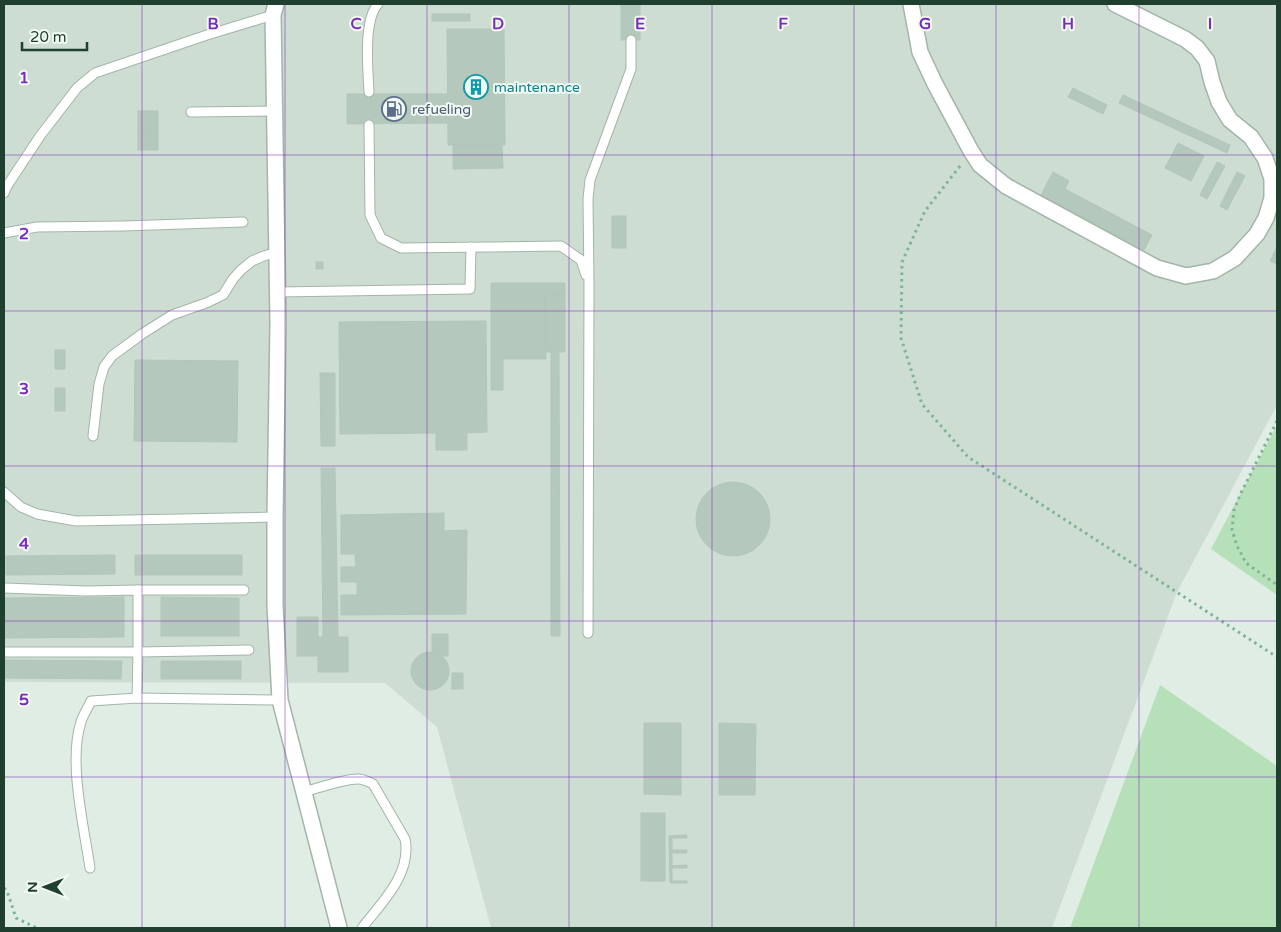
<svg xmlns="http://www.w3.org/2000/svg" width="1281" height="932" font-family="'Varela Round',sans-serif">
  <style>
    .built { fill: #ceddd2 }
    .green { fill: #b6e0b8 }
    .building { fill: #b5c8bc; stroke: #b1c7b9 }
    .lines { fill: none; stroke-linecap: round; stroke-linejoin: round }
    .lane-casing { stroke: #a2b5aa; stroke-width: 11 }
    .street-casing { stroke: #a2b5aa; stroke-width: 18 }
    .path { stroke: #7db496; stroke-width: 3; stroke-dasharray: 2.5 4; stroke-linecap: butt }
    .lane { stroke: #fff; stroke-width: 9 }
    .street { stroke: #fff; stroke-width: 15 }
    .grid { fill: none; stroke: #7b2cbf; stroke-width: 1; stroke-opacity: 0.55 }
    .labels { text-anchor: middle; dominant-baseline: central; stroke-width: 4; stroke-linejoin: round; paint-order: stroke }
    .culture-label { font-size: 14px; fill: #0d838f; stroke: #f1f9f3; text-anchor: start }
    .service-label { font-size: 14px; fill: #4e5e75; stroke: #f1f9f3; text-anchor: start }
    .grid-label { font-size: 16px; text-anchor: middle; font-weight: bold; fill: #7b2cbf; stroke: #f1f9f3; stroke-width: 4; stroke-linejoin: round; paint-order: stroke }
  </style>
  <rect width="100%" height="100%" fill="#e0ede4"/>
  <polygon class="built" points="4,4 1277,4 1277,405 1177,592 1052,928 491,928 437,727 385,683 4,682"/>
  <g class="green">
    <polygon points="1277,425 1277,595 1211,549"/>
    <polygon points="1160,685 1277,766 1277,928 1070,928"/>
  </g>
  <g class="building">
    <rect x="621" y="4" width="19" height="36"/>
    <rect x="432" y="14" width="38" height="7"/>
    <polygon points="447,29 504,29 505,145 448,145"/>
    <polygon points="1073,88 1107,105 1103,114 1068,97"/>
    <polygon points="347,94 447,94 447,123 347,124"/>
    <polygon points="1123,95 1230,145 1227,153 1119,103"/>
    <rect x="138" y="111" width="20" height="21"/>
    <rect x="138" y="132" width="20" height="18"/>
    <polygon points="1178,143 1204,156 1191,181 1165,168"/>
    <polygon points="453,145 502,145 503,168 453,169"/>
    <polygon points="1217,162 1225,166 1207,199 1200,195"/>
    <polygon points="1053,172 1069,181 1065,189 1152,235 1144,250 1041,195"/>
    <polygon points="1237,172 1245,176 1227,210 1220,206"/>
    <rect x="612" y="216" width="14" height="32"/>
    <polygon points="1277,247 1277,264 1270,261"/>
    <rect x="316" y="262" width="7" height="7"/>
    <polygon points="491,283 565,283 565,295 545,296 546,359 503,359 503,390 491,390"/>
    <polygon points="565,295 565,352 546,352 545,296"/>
    <polygon points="486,321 487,432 467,433 467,450 436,450 436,433 340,434 339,322"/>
    <rect x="55" y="350" width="10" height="19"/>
    <polygon points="551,352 559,352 560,636 551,636"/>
    <polygon points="135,360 238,361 237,442 134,441"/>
    <polygon points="320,373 335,373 335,446 321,446"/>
    <rect x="55" y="388" width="10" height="23"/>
    <polygon points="321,468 335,468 338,637 348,637 348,672 318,672 318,656 297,656 297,617 318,617 318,637 323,637"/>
    <circle cx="733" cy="519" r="37"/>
    <polygon points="444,513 444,531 467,530 466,614 341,615 341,595 357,595 357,582 341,582 341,567 356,567 355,554 341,554 341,515"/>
    <polygon points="115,555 115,574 6,575 6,556"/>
    <rect x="135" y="555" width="107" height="20"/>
    <polygon points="124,597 124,637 5,638 4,598"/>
    <polygon points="161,597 239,598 239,636 161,636"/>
    <polygon points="432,634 448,634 448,656 443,656 440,654 432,651"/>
    <circle cx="430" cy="671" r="19"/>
    <polygon points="5,660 122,661 121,679 5,678"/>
    <rect x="161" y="661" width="80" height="18"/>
    <rect x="452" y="673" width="11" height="16"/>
    <polygon points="644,723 681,723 681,795 644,794"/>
    <polygon points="719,723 756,724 755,795 719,795"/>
    <rect x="641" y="813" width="24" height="68"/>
    <polygon points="687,835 687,838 672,838 672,850 687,850 687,853 672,853 672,866 687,865 687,868 672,868 672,881 687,881 687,883 670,883 669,836"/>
  </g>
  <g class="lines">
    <defs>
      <g id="lane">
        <path d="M369,92C368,70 363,20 378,4"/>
        <polyline points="191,112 275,111"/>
        <polyline points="369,125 370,215 381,238 401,248 561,246 581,260 586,275"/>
        <polyline points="4,193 7,186 40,136 77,88 95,73 207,35 273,15"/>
        <polyline points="4,233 37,227 123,226 243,222"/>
        <polyline points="278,292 470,289 471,247"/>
        <polyline points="93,436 99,384 104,367 112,356 142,334 172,315 206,303 223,295 233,279 241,270 252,261 264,256 277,252"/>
        <polyline points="4,492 21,507 37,514 76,521 275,517"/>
        <polyline points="4,588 86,591 138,590 138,652 4,652"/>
        <polyline points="138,590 244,590"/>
        <polyline points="588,633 589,285 588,199 590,180 631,69 631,40"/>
        <polyline points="137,698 138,652 249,650"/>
        <path d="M304,792C319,788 343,779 358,779C364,779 369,782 373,784L405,839C412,874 382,902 362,928"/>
        <path d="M90,868C84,827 68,761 81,722C83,715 88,708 91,701L137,698L280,700"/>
      </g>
      <g id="street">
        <polyline points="276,4 273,15 278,323 275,517 275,605 280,700 339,928"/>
        <polyline points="911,4 920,52 935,84 971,151 980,165 1006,186 1157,268 1186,276 1213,271 1235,258 1257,234 1266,218 1272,198 1272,179 1265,158 1251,137 1230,120 1219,102 1212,82 1207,61 1197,48 1185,39 1115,4"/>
      </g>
    </defs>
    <use href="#lane" class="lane-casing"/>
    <use href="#street" class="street-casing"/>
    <g class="path">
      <polyline points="960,166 925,211 902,262 901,338 922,404 968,457 1277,657"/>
      <polyline points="1277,421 1241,493 1234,510 1232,530 1237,546 1246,563 1277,585"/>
      <polyline points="4,888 7,891 16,918 37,928"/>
    </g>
    <use href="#lane" class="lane"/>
    <use href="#street" class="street"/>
  </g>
  <path class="grid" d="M142,4V928M285,4V928M427,4V928M569,4V928M712,4V928M854,4V928M996,4V928M1139,4V928M4,155H1277M4,311H1277M4,466H1277M4,621H1277M4,777H1277"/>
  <defs>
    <symbol id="building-ring" viewBox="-11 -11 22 22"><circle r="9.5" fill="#f1f9f3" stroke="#0f9aa8" stroke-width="1.5"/><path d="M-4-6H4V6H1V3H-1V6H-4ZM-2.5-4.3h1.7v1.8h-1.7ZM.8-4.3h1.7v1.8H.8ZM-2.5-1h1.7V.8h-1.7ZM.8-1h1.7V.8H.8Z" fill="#0f9aa8"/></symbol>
    <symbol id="fuel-ring" viewBox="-11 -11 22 22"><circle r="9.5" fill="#f1f9f3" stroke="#5c6f8a" stroke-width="1.5"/><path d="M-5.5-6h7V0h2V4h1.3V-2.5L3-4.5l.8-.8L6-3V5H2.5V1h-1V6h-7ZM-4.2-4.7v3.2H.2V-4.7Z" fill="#5c6f8a"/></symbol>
  </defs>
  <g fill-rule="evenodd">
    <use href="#building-ring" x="462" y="73" width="28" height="28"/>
    <use href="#fuel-ring" x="380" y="95" width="28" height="28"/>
  </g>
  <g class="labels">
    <g class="culture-label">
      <text x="494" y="87">maintenance</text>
    </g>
    <g class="service-label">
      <text x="412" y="109">refueling</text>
    </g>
  </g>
  <g class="grid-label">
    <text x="213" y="29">B</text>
    <text x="356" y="29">C</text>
    <text x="498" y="29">D</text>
    <text x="640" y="29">E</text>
    <text x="783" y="29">F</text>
    <text x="925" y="29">G</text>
    <text x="1068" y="29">H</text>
    <text x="1210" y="29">I</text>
    <text x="24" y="83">1</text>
    <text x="24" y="239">2</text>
    <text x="24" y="394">3</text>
    <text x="24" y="549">4</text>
    <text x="24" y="705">5</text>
  </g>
  <rect width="1281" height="932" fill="none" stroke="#1f3f2f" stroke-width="10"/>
  <g transform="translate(45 887) rotate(270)" stroke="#f1f9f3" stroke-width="4" paint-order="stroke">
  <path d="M0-4L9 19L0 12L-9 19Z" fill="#1f3f2f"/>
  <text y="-8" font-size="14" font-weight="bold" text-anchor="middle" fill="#1f3f2f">N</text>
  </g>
  <path d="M22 42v8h65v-8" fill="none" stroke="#1f3f2f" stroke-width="2.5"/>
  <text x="30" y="42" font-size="15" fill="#1f3f2f" stroke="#f1f9f3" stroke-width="4" paint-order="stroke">20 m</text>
</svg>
